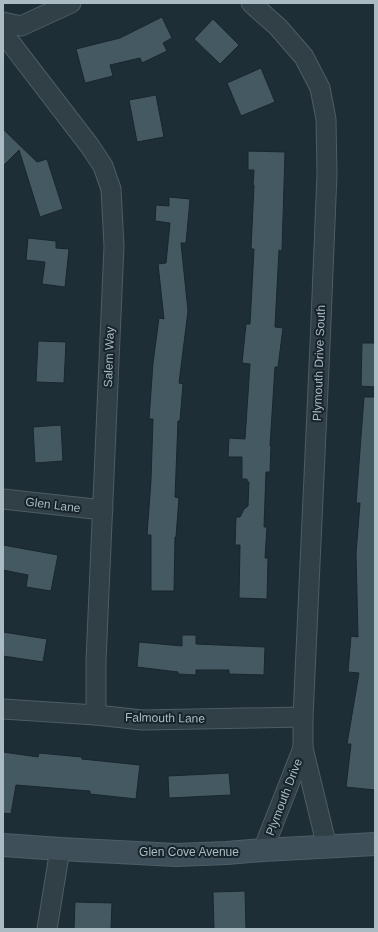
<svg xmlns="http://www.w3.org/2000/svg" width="378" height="932" font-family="Helvetica,sans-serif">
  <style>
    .building { fill: #455963; stroke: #19262d }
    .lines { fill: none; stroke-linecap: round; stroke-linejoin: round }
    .street-casing { stroke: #4e5d65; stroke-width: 21 }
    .secondary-casing { stroke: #4e5d65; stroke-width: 24 }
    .street { stroke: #313f47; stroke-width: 19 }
    .secondary { stroke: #3f4f5a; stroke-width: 22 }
    .labels { text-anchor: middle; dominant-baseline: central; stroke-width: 4; stroke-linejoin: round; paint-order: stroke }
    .street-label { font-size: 12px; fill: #aabbc4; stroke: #17242b }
  </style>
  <rect width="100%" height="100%" fill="#1e2e36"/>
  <g class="building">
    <polygon points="162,17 172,38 163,43 167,51 142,63 140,58 110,65 113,76 85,83 76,49 120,38"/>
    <polygon points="213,19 239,45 220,64 194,39"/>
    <polygon points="261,68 275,102 241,116 227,83"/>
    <polygon points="156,95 164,137 137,142 129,100"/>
    <polygon points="3,129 37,162 47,159 63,209 40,217 19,150 3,166"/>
    <polygon points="248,151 285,152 282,251 279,250 275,327 283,328 278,367 275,367 270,446 271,446 270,472 266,472 264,527 267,527 265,558 268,558 267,599 239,598 240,545 235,545 236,517 240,517 244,509 248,506 249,482 247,482 247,479 242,479 242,457 228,457 229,438 245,439 250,364 242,363 246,324 250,324 254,249 251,249 254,185 253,185 254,170 248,170"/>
    <polygon points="169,197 190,199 186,243 181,243 188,311 179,383 183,384 180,421 178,421 175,497 179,498 176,537 175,537 174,591 151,591 151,535 147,535 151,480 153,419 149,419 153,363 159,318 164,319 158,264 166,263 170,223 155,221 156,205 169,206"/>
    <polygon points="28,238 56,241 56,248 69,249 65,287 42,284 45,262 26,260"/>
    <polygon points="38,341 66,342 64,383 36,382"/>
    <polygon points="362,343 375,343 375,387 361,386"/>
    <polygon points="364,397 375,397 375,790 346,787 351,744 347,744 359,673 348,672 351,636 358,637 356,553 360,503 356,503"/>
    <polygon points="61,425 63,461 35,463 33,427"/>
    <polygon points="3,545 58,555 51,591 26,587 28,575 3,570"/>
    <polygon points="3,632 47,639 43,662 3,656"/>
    <polygon points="182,635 196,635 196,644 265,647 264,675 229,674 229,670 196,670 196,675 178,674 178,672 137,667 139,642 182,646"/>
    <polygon points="3,752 38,757 39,753 82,757 82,759 140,765 136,799 90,794 90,791 16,785 11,814 3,813"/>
    <polygon points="229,773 231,795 169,798 168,776"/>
    <polygon points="245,891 246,929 214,929 213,892"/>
    <polygon points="75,902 112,903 111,929 74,929"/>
  </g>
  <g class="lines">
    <defs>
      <g id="street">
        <polyline points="251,3 278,27 304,57 320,88 326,119 327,174 320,345 303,717 303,748 327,847"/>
        <polyline points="3,22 21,26 71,3"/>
        <polyline points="3,33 89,145 103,166 111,189 114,246 96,661 96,715"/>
        <polyline points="3,499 103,510"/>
        <polyline points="3,709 96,715 142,720 303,717"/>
        <polyline points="263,850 303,748"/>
        <polyline points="47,929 60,849"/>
      </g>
      <polyline id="secondary" points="3,845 60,849 176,855 227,853 263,850 375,844"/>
    </defs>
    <use href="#street" class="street-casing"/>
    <use href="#secondary" class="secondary-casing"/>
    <use href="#street" class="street"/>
    <use href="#secondary" class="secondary"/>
  </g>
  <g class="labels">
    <g class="street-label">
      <text transform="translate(109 357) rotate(-88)">Salem Way</text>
      <text transform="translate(319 363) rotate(-88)">Plymouth Drive South</text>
      <text transform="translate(53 505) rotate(7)">Glen Lane</text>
      <text transform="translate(165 718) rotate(1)">Falmouth Lane</text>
      <text transform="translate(284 797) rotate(-69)">Plymouth Drive</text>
      <text x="189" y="852">Glen Cove Avenue</text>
    </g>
  </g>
  <rect width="378" height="932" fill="none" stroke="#aabbc4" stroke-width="8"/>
</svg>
